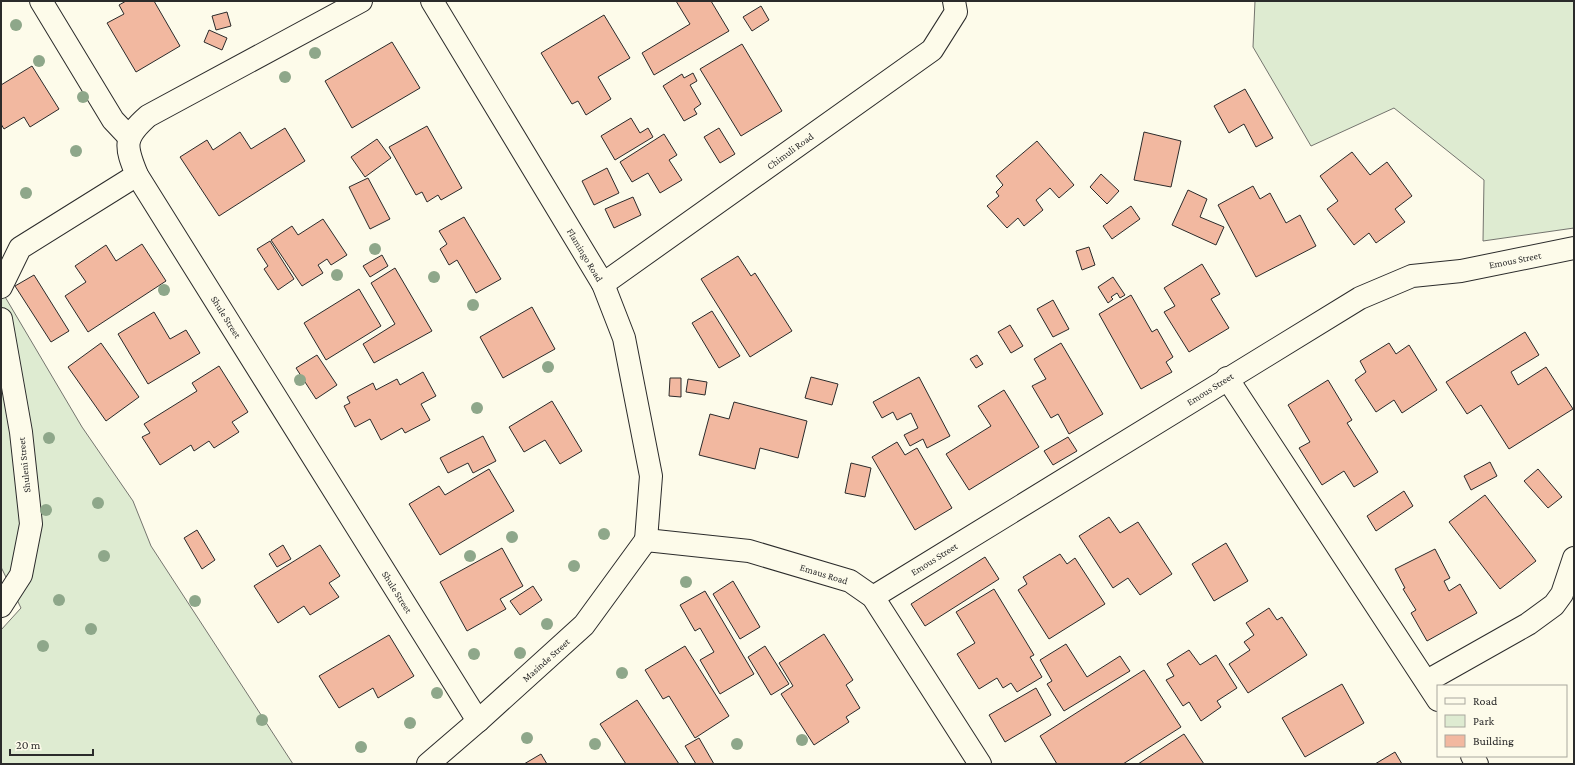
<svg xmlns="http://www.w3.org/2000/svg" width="1575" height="765" font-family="'Crimson Pro',serif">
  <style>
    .green { fill: #deebd1; stroke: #74746e }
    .building { fill: #f2b8a0; stroke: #2b2b2b }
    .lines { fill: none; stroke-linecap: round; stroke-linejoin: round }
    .minor-casing { stroke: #2b2b2b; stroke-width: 24 }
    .minor { stroke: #fdfbea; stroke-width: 22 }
    .tree { fill: #8ea78a }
    .labels { text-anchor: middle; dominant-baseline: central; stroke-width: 3; stroke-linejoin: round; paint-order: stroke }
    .street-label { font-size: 10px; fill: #2b2b2b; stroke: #fdfbea }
  </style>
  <rect width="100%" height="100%" fill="#fdfbea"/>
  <g class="green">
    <polygon points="1255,1 1574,1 1574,228 1483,241 1484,180 1394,108 1311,146 1253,47"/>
    <polygon points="1,290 82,427 133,501 151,546 293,764 1,764 1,630 21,608 1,567"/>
  </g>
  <g class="building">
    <polygon points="126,1 154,1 180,46 136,72 107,23 124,14 119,5"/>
    <polygon points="676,1 711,1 729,31 654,75 642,53 690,24"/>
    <polygon points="761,6 769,20 752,31 743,17"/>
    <polygon points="227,12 231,26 216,30 212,16"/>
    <polygon points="604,15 630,58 598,77 611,99 586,115 578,101 572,104 541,53"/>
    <polygon points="209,30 227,38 222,50 204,42"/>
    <polygon points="392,42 420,88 352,128 325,81"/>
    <polygon points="742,44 782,111 741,136 700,69"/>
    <polygon points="32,66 59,109 30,127 24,117 4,129 1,124 1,85"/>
    <polygon points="693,73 697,81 690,85 701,104 694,109 697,114 684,121 663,86 682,74 684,78"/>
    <polygon points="1245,89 1273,138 1256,147 1244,124 1229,133 1214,106"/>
    <polygon points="631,118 640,133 648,128 653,137 615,160 601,136"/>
    <polygon points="427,126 462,188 441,200 438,195 427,202 422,192 416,195 389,147"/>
    <polygon points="285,128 305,161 219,216 180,157 207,140 213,150 240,132 251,149"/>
    <polygon points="719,128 735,154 720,163 704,137"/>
    <polygon points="1144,132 1181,141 1171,187 1134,180"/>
    <polygon points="664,134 677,155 669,160 682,180 660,193 648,173 632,182 620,162"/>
    <polygon points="377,139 391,158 365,177 351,157"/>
    <polygon points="1037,141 1074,185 1059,198 1050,188 1036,200 1043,210 1024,226 1018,218 1007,228 987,206 999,196 996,192 1003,185 996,176"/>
    <polygon points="1352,152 1370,175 1387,162 1412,196 1395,209 1405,222 1376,243 1369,233 1354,245 1327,209 1338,201 1320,176"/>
    <polygon points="607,168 619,193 594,205 582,181"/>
    <polygon points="1101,174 1119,191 1107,204 1090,187"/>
    <polygon points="368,178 390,219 370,229 349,187"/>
    <polygon points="1253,186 1260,199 1270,193 1286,223 1300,215 1316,246 1256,277 1218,205"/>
    <polygon points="1188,190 1207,199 1200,217 1224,227 1216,245 1172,225"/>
    <polygon points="633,197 641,215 614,228 605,209"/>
    <polygon points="1131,206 1140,219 1112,239 1103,226"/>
    <polygon points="464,217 501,279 476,293 457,260 449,265 440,249 447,244 439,231"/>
    <polygon points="323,219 347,255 331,265 327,259 318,265 323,273 302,286 271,240 292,226 298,235"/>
    <polygon points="270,241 294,279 278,290 264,269 268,266 257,249"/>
    <polygon points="142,244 166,281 88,332 65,296 86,282 75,266 106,245 116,261"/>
    <polygon points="1089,247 1095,265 1082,270 1076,251"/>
    <polygon points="382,255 388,266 370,277 363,266"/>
    <polygon points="738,256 751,276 755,273 792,331 750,357 701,279"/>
    <polygon points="1202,264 1220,294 1211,299 1229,328 1189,352 1164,312 1175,306 1164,288"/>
    <polygon points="395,268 432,331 374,363 363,344 395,324 371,283"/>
    <polygon points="34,275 69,331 51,342 15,286"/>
    <polygon points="1113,277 1125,295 1120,298 1117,293 1111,297 1113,299 1108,303 1098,287"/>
    <polygon points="359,289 381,326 326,360 304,323"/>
    <polygon points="1131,295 1152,332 1157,329 1173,357 1166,362 1172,372 1141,389 1099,314"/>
    <polygon points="1053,300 1069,329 1053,337 1037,309"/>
    <polygon points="532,307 555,349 503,378 480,337"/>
    <polygon points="712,311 740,356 719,368 692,323"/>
    <polygon points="154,312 170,339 186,330 200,353 148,384 118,334"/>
    <polygon points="1010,325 1023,346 1011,353 998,332"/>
    <polygon points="1525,332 1539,355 1511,372 1518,385 1546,367 1573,409 1509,449 1481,405 1467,414 1446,382"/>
    <polygon points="101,343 139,397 106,421 68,367"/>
    <polygon points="1061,343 1103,414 1069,434 1058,414 1051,418 1032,386 1046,379 1034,359"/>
    <polygon points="1389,343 1396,354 1409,345 1437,390 1402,413 1394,400 1376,412 1355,380 1366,372 1360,361"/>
    <polygon points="317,355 337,385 316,399 296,368"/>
    <polygon points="977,355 983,364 976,368 970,359"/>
    <polygon points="219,366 248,412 232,422 239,432 214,448 209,441 194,451 191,445 160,465 142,437 150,433 144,424 197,391 192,383"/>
    <polygon points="423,372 436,396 421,404 430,420 405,433 402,428 381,440 370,419 355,427 344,406 350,403 347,397 373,383 376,390 397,379 400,385"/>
    <polygon points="811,377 838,384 832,405 805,398"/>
    <polygon points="919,377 950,436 927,448 923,439 910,446 904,435 918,428 911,413 897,420 893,412 882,418 873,402"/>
    <polygon points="670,378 681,378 681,397 669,396"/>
    <polygon points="688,379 707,382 705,395 686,392"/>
    <polygon points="1328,380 1352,420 1347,423 1378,472 1354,487 1344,471 1322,485 1299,448 1310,442 1288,405"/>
    <polygon points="1004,390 1039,447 969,490 946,454 991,426 978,406"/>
    <polygon points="552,401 582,451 560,464 545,440 524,452 509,427"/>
    <polygon points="734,402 807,421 798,458 760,448 755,469 699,455 710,414 729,419"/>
    <polygon points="483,436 496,461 473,473 468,463 448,473 440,458"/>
    <polygon points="1068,437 1077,451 1053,465 1044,451"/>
    <polygon points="897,442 905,455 917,448 952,508 915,530 872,457"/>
    <polygon points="1490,462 1497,476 1471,490 1464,476"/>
    <polygon points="851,463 871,468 865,497 845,493"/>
    <polygon points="489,469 514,511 440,555 409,504 439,486 445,495"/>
    <polygon points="1538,469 1562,497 1548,508 1524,481"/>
    <polygon points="1404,491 1413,506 1376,531 1367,516"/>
    <polygon points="1485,495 1536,561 1500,589 1449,522"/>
    <polygon points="1109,517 1120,533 1138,522 1172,574 1140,595 1128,578 1113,588 1079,536"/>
    <polygon points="197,530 215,560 202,569 184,538"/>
    <polygon points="1226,543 1248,581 1214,601 1192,564"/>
    <polygon points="283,545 291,559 277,567 269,554"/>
    <polygon points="320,545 340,576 329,583 339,597 310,615 304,606 278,623 254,586"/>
    <polygon points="502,548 523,586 500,599 506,609 467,631 440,582"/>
    <polygon points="1435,549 1450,578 1444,581 1449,591 1460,584 1477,613 1427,641 1411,613 1416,610 1403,589 1405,588 1395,569"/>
    <polygon points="1060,554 1067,564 1075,558 1105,604 1049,639 1018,590 1027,584 1023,577"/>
    <polygon points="985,557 999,579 925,626 911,604"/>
    <polygon points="733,581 760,627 740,639 713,594"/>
    <polygon points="533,586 542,600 520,615 510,601"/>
    <polygon points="994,589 1034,655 1030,657 1042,677 1017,692 1011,683 1003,688 997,678 979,689 957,654 975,643 956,612"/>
    <polygon points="705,591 754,674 720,694 700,660 714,652 700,628 695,631 680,605"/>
    <polygon points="1269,608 1277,620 1282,617 1307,655 1248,693 1229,664 1250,650 1244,642 1254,635 1246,623"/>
    <polygon points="824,634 853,680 846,685 860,708 846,717 849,722 814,745 781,694 793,686 779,663"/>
    <polygon points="389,635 414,676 378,698 373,688 339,708 319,676"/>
    <polygon points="1066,644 1087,677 1120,656 1130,671 1064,711 1047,684 1052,681 1040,660"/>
    <polygon points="685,646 729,716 695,738 669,696 663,699 645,670"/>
    <polygon points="765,646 789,684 771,695 748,657"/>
    <polygon points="1189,650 1200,665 1216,655 1237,688 1217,701 1221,707 1201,721 1189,702 1183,706 1166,680 1174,676 1167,664"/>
    <polygon points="1144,670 1181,727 1123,764 1057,764 1040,736"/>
    <polygon points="1342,684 1364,723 1305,757 1282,718"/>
    <polygon points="1036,688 1051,715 1005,742 989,715"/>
    <polygon points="637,700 679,764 626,764 600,724"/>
    <polygon points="1184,734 1204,764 1138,764"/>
    <polygon points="699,738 714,764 696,764 685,746"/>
    <polygon points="1395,752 1402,764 1375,764"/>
    <polygon points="541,754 547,764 524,764"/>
  </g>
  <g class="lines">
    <defs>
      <g id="minor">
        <polyline points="41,1 113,120 129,137"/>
        <path d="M361,1L148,116C123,138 125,146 137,175L478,721"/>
        <polyline points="432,1 603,284 624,338 651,476 646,540"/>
        <polyline points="603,284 932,50 956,12 954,1"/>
        <polyline points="1,287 20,248 137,175"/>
        <polyline points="1,319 21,432 31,524 21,575 1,606"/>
        <polyline points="1227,378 1438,700"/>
        <polyline points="646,540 749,551 850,581 873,597 980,764"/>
        <polyline points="873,597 1360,298 1412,276 1461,271 1574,248"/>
        <polyline points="1427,681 1528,624 1554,605 1562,594 1574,558"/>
        <polyline points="1472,756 1477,764"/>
        <polyline points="428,764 478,721 584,625 646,540"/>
      </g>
    </defs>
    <use href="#minor" class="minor-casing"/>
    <use href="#minor" class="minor"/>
  </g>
  <g class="tree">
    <circle cx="16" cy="25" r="6"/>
    <circle cx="315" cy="53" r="6"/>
    <circle cx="39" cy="61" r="6"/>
    <circle cx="285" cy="77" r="6"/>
    <circle cx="83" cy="97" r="6"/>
    <circle cx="76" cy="151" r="6"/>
    <circle cx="26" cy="193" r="6"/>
    <circle cx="375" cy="249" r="6"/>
    <circle cx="337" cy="275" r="6"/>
    <circle cx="434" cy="277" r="6"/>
    <circle cx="164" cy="290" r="6"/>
    <circle cx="473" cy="305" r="6"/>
    <circle cx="548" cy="367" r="6"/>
    <circle cx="300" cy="380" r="6"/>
    <circle cx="477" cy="408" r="6"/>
    <circle cx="49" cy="438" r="6"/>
    <circle cx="98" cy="503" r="6"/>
    <circle cx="46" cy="510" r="6"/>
    <circle cx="604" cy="534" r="6"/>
    <circle cx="512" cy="537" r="6"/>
    <circle cx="104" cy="556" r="6"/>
    <circle cx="470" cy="556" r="6"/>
    <circle cx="574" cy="566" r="6"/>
    <circle cx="686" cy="582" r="6"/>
    <circle cx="59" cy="600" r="6"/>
    <circle cx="195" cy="601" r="6"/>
    <circle cx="547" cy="624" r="6"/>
    <circle cx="91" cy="629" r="6"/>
    <circle cx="43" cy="646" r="6"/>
    <circle cx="520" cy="653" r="6"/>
    <circle cx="474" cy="654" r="6"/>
    <circle cx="622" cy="673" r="6"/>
    <circle cx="437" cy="693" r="6"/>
    <circle cx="262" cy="720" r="6"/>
    <circle cx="410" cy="723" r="6"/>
    <circle cx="527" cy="738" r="6"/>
    <circle cx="802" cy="740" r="6"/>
    <circle cx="595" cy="744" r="6"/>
    <circle cx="737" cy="744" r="6"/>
    <circle cx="361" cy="747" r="6"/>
  </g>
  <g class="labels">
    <g class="street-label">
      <text transform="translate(790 151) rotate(-36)">Chimuli Road</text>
      <text transform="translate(585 255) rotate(59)">Flamingo Road</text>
      <text transform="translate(1515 260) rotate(-11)">Emous Street</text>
      <text transform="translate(226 317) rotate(58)">Shule Street</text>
      <text transform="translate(1210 389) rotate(-32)">Emous Street</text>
      <text transform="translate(24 465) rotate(-96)">Shuleni Street</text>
      <text transform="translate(934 559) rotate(-32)">Emous Street</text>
      <text transform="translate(824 574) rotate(17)">Emaus Road</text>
      <text transform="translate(397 592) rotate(58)">Shule Street</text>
      <text transform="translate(546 660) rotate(-42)">Masinde Street</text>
    </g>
  </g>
  <rect width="1575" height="765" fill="none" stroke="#2b2b2b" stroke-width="4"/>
  <rect x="1437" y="685" width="130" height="72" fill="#fdfbea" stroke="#a9a89e"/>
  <rect x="1445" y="698" width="20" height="6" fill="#fdfbea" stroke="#a9a89e"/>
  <text x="1473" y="705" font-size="12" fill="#2b2b2b">Road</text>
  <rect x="1445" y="715" width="20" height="12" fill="#deebd1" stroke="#a9a89e"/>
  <text x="1473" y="725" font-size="12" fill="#2b2b2b">Park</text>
  <rect x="1445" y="735" width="20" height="12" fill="#f2b8a0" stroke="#a9a89e"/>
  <text x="1473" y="745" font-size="12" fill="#2b2b2b">Building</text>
  <path d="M10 749v6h83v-6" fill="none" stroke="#2b2b2b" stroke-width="2"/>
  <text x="16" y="749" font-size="12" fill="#2b2b2b" stroke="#fdfbea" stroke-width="3" paint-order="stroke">20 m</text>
</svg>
